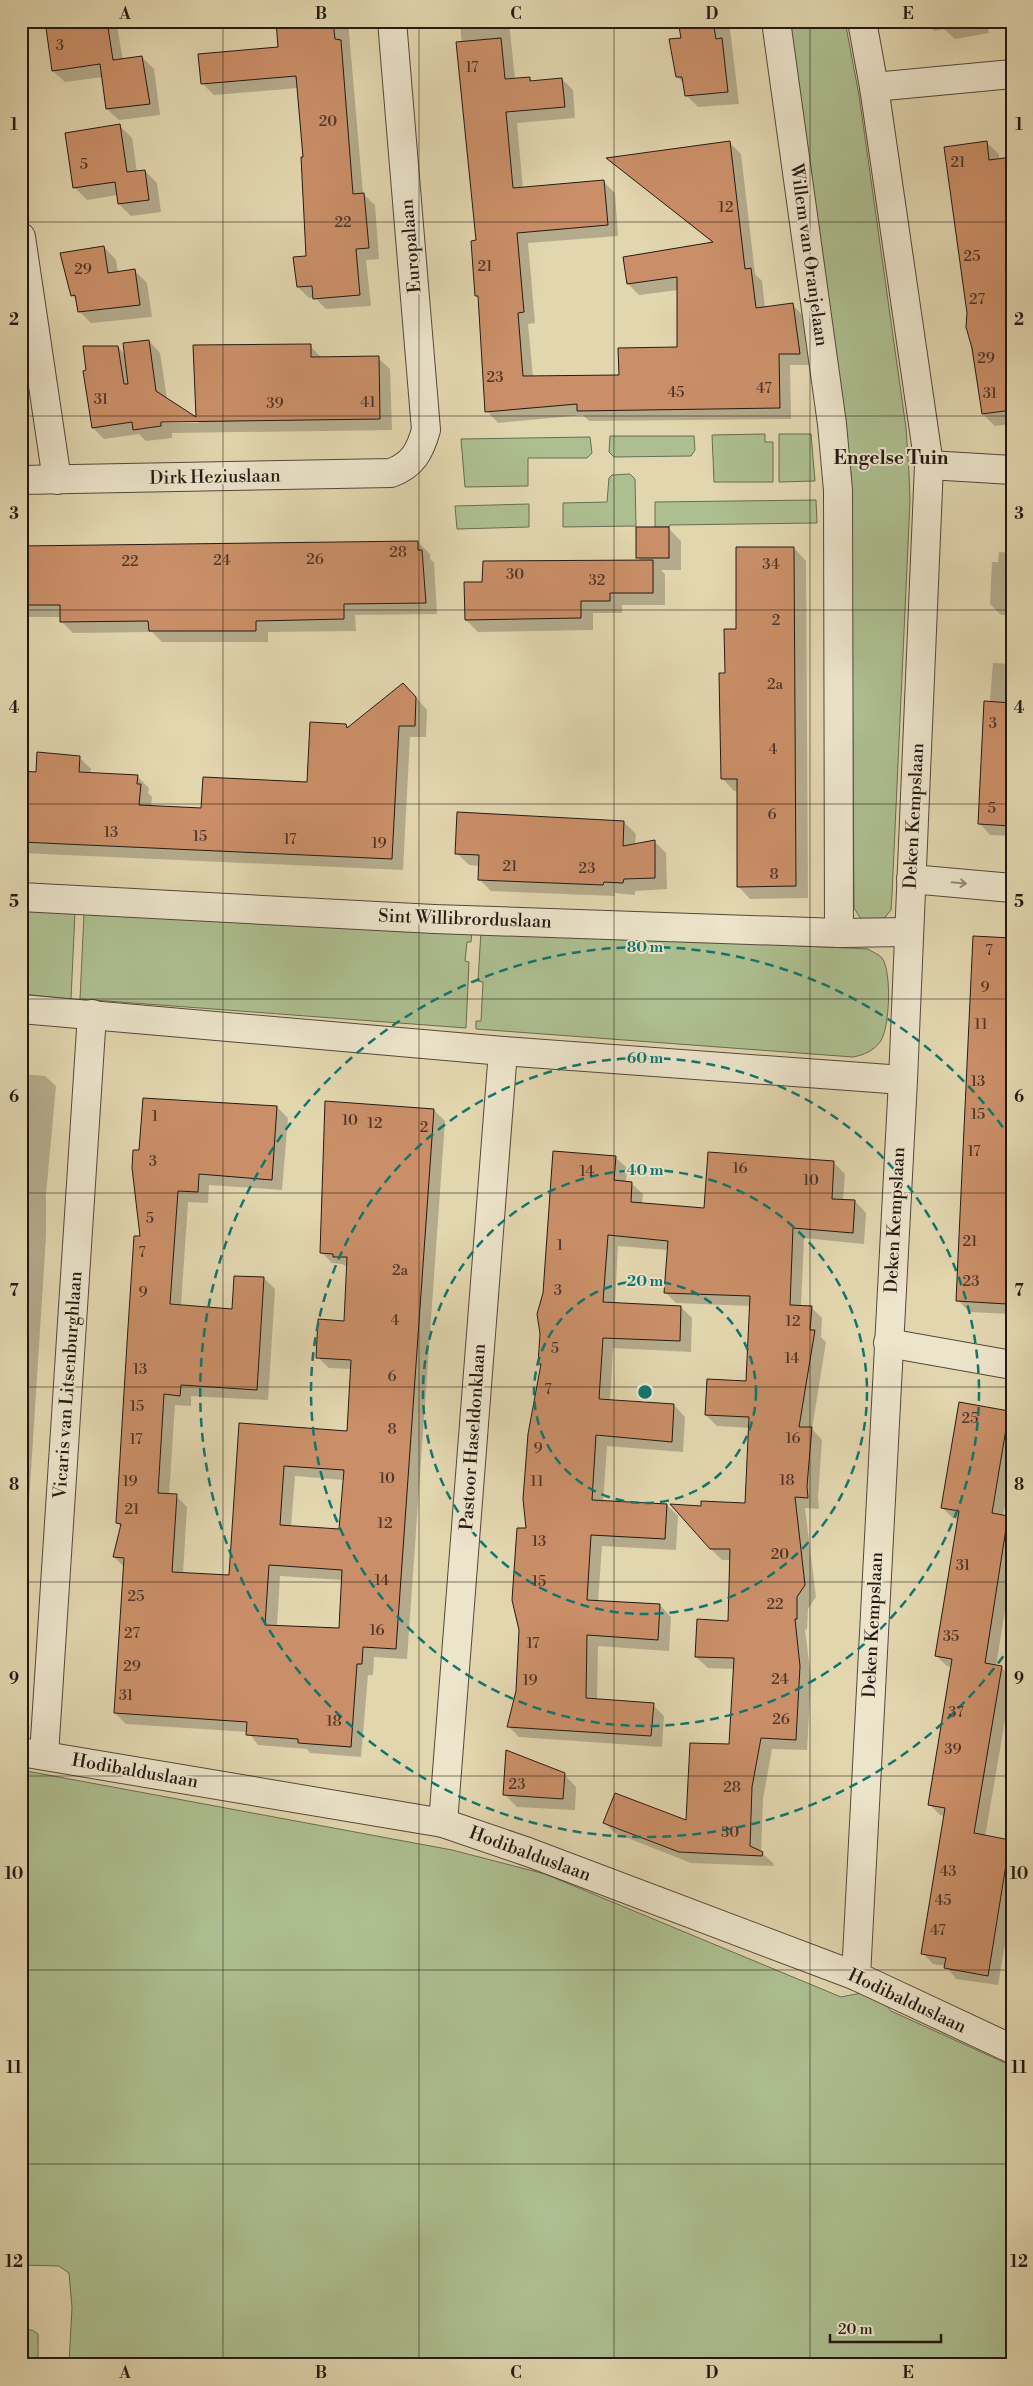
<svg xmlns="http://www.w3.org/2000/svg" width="1033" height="2386" font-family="'Libre Bodoni',serif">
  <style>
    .green { fill: #adbf90; stroke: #696c52 }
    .shadow { fill: #0003; fill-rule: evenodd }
    .building { fill: #ca8f68; stroke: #251914; fill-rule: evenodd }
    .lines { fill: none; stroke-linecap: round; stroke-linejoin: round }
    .minor-casing { stroke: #54483b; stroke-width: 30 }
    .minor { stroke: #ece4cb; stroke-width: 28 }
    .oneway { stroke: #928979 }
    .grid { fill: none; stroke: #251914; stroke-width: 1; stroke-opacity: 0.55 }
    .ring { fill: none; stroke: #0f766e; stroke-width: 2.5; stroke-dasharray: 9 6 }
    .labels { text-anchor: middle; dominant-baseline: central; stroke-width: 4; stroke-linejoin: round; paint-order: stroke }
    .number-label { font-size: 15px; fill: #4e3629 }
    .street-label { font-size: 18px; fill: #251914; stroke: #ece4cb }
    .neighbourhood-label { font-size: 19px; font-weight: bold; fill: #251914; stroke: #ece4cb }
    .centre { fill: #0f766e; stroke: #ece4cb; stroke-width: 2.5 }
    .ring-label { font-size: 15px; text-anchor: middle; font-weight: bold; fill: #0f766e; stroke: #ece4cb; stroke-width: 4; stroke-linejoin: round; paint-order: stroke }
    .neatline { fill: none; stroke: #251914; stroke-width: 2 }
    .grid-label { font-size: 16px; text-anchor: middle; font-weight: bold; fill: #251914 }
  </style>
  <rect width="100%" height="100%" fill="#e2d6af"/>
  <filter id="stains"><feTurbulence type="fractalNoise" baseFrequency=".004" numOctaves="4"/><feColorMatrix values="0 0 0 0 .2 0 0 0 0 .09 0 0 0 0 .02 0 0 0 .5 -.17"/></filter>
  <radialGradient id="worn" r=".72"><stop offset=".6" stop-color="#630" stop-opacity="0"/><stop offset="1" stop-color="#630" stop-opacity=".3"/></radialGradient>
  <g class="green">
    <polygon points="788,21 845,21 859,95 906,428 909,473 910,501 892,895 891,910 882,921 861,919 854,908 851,475"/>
    <polygon points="765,434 765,442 773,442 773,482 714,482 712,435"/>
    <polygon points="779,434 811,434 815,481 779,482"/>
    <polygon points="610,436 694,436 695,450 691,456 614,457 609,452"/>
    <polygon points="590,437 592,453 587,458 528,458 528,486 465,487 461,439"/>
    <polygon points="630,474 635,479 636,526 563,527 563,503 607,502 609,478 612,475"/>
    <polygon points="816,500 817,523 670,525 669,527 655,527 655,502"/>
    <polygon points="529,504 529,527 457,529 455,506"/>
    <polygon points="21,910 75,912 71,999 21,994"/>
    <polygon points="84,913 472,930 471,942 467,942 465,961 469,962 466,1028 80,999"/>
    <path d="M481,931L868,949C872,952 879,954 882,958C892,971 890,1029 880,1042C873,1051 864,1055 853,1057L476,1029V1021H481L483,982L478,981Z"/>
    <path d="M21,1770L452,1850L545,1874L841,1997C866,1992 873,1989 891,2011L1012,2066V2365H69L72,2307L69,2273L59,2266L21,2265Z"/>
    <polygon points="21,2330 32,2330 38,2334 38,2365 21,2365"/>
  </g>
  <g class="shadow">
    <polygon points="46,21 116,21 123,60 142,57 154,69 160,115 119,120 107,109 103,77 65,82 53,71"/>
    <polygon points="277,21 348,21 363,194 375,205 379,259 366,260 371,306 326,309 314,297 309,298 298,287 308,257 305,158 298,88 214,95 203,84 279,48"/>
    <polygon points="460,21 529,21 509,23 515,79 529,78 533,82 562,79 573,90 575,118 517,123 523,189 604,182 615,193 618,236 528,243 535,323 528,324 533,378 620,377 678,348 678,290 639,295 628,284 713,243 609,159 730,143 741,154 755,274 762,281 765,308 792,304 803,316 810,365 790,365 791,419 589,421 583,415 498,423 487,411 479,298 477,296 477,241"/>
    <polygon points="680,21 729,21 739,104 698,107 686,95 685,84 677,77 682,39"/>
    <polygon points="924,21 986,21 989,33 955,39 944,29 934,31"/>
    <polygon points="120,126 132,138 137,172 145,171 157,183 161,212 131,216 119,204 118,195 87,200 74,187"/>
    <polygon points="986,142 999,154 999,160 1012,158 1012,424 995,426 983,414 967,325"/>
    <polygon points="104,247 116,260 118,273 134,270 147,283 152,317 91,323 79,311 77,300 72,295"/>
    <path d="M149,341L160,353L167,399L197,419L310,346L322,358H378L390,369L392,430L172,433V438L146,441L139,434L104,439L93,428L118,347L126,356ZM197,420L199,423H154V421Z"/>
    <polygon points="668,528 681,541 681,570 661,570 665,574 665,605 622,605 622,613 593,613 593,630 478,632 466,620 483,583 642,561 637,557"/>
    <polygon points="418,542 430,554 430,559 434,563 437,614 355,615 356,631 268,632 268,642 162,642 152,632 73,633 61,621 61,617 21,617 21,547"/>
    <polygon points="794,548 806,561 808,898 750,899 738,886 738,791 734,791 722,778 726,674 737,630"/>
    <polygon points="999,552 1012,553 1012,615 1001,615 990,604 992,562 998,562"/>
    <polygon points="993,663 1012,664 1012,836 990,835 980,824"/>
    <polygon points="415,696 427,710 426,737 410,737 403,870 21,853 21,772 38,774 79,757 91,769 90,774 137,776 149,788 148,793 152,797 151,807 203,809 308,783 346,725 349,728"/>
    <polygon points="624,822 636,834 635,845 654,841 666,853 667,889 635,891 635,895 615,893 615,896 491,891 479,879 480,866 469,865 457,853"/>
    <polygon points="21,1074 45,1076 56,1086 46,1194 46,1236 25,1565 21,1565"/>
    <path d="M277,1107L288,1118L282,1190L209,1185L208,1203L188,1202L181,1306L234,1310L264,1278L275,1289L268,1400L191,1396V1406L175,1405L169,1495L176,1496L187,1507L183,1574L230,1576L240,1425L348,1432L352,1369L329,1368L318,1357L345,1322L348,1267L342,1264L332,1263L321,1252L434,1110L445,1121L407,1659L374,1657L373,1675H368L361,1757L310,1753L307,1749L258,1745L248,1732L126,1724L115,1713L124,1567L114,1557L122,1527L117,1523L141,1238L140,1151ZM295,1476L344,1480L340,1531L291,1527ZM280,1576L343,1580L340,1630L277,1626Z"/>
    <polygon points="1012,1120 1012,1314 969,1312 958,1300"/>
    <polygon points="615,1157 627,1168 626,1182 631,1183 643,1194 642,1204 705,1209 834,1163 845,1174 843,1201 855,1201 866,1213 864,1244 804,1238 801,1307 811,1307 822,1318 821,1337 826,1342 812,1429 822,1440 818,1498 819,1509 805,1508 816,1597 808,1609 807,1630 805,1629 811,1678 807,1750 772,1749 763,1799 761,1852 774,1864 773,1866 691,1863 615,1833 604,1822 687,1822 731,1746 734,1669 708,1668 696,1657 729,1622 731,1560 722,1560 710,1548 702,1507 746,1505 750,1428 717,1426 706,1415 747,1383 751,1306 676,1303 665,1292 668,1250 618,1246 615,1304 681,1307 692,1318 691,1352 613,1348 610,1401 674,1405 685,1417 683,1452 607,1446 603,1502 667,1505 678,1516 676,1550 602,1546 598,1602 660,1605 671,1617 669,1651 598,1646 597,1700 653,1705 664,1716 662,1747 519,1737 508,1726 517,1692 541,1366 539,1364"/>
    <polygon points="1008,1412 1012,1414 1012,1467 1003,1516 1012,1521 1012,1567 996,1666 1001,1667 1012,1679 985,1837 1012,1843 1012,1903 998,1985 956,1979 946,1966 933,1964 923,1953 945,1816 940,1815 929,1804 951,1667 947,1666 936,1656 959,1519 953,1518 942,1507"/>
    <polygon points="564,1774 576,1787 575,1810 517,1807 505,1795"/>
  </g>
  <g class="building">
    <polygon points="45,21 107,21 113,60 142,56 150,104 106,109 100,64 52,71"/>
    <polygon points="276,21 333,21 335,39 341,40 353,194 364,193 369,248 356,249 360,295 313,299 312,286 297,287 293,257 306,256 301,157 303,157 296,76 201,84 198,54 278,47"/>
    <polygon points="678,21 713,21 716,39 722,38 728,92 685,96 682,77 676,77 669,39 681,38"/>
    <polygon points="501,38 505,79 530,77 530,81 562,78 565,107 506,112 513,188 604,180 608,225 517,233 524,312 518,313 523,376 619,375 618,348 677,347 677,277 627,284 623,257 713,242 606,158 730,141 745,269 751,268 756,308 793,303 800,354 779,354 780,408 577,411 577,404 485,412 478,296 475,296 471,241 476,240 456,42"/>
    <polygon points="120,124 127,172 145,170 149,200 118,204 115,182 73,188 65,133"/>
    <polygon points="987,141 989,160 1012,157 1012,410 982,414 972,348 966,327 967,313 944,147"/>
    <polygon points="104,246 108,273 135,269 140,305 78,312 75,295 71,296 60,253"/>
    <polygon points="149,340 156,391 196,417 193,345 311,344 311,357 379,356 380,419 161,422 161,426 133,430 132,422 92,428 83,371 86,370 83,346 118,346 124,384 128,384 123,343"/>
    <rect x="636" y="527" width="33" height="31"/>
    <polygon points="418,541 418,550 422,550 426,603 344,604 344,619 256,621 256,631 149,631 148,621 60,622 60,605 21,605 21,546"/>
    <polygon points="736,547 794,547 796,886 737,887 737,779 721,779 719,673 725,673 724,629 736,629"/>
    <polygon points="653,560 653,593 610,593 610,601 581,601 581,618 465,620 464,582 482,582 483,561"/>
    <polygon points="403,683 416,697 415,726 399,726 392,859 21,842 21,771 36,772 37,752 80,756 79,772 138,775 137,784 141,784 139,805 201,808 203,777 307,782 310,722 346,724 347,728"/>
    <polygon points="984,701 1012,703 1012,826 978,824"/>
    <polygon points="457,812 624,821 623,846 655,840 655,878 624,879 623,883 604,882 603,885 478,880 479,855 455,854"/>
    <polygon points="973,936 1012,938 1012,1199 1007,1304 956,1301"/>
    <path d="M143,1098L277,1106L272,1180L199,1174L198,1192L178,1191L170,1304L232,1309L234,1276L264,1277L257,1390L181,1385L180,1396L164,1394L158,1493L177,1494L172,1572L229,1575L239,1423L347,1431L351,1360L316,1358L318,1319L344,1321L347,1257H333V1254L320,1253L325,1101L434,1109L396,1649L363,1647L362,1664H357L351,1747L298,1743V1739L246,1735L247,1722L114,1713L124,1558L113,1557L121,1524L116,1523L127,1343L134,1236H140L132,1168L133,1150H139ZM284,1466L344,1470L339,1529L280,1525ZM269,1565L342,1570L339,1628L265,1625Z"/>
    <polygon points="553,1151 616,1156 614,1180 632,1182 631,1202 704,1208 708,1152 834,1161 832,1199 855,1200 853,1233 793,1228 790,1305 812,1306 810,1330 815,1330 799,1427 812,1427 807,1486 808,1498 795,1497 805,1585 797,1597 797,1619 795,1619 800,1666 796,1740 761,1738 752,1787 750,1846 763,1852 762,1856 679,1852 603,1823 615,1793 686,1820 690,1743 729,1744 734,1658 695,1657 697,1619 728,1621 730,1549 710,1549 670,1504 701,1506 701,1501 745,1503 749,1417 705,1415 707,1379 746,1381 750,1296 664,1293 668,1241 608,1235 603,1302 681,1306 680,1341 603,1338 599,1399 674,1404 672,1442 596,1435 592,1500 667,1504 665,1539 591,1535 587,1600 660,1604 658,1640 587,1635 586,1698 654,1703 651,1736 507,1727 516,1691 519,1630 512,1600 517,1528 526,1528 523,1499 528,1434 541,1364 538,1364 540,1334 537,1314 543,1293"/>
    <polygon points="959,1402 1009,1411 992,1513 1008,1516 985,1663 1002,1666 974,1833 1010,1840 988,1976 944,1968 946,1958 921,1954 945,1808 928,1805 952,1659 935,1656 959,1511 941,1508"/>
    <polygon points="506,1750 565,1773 563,1799 503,1795"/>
  </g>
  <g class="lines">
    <defs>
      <g id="minor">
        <polyline points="776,21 832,424 838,490 839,933"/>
        <polyline points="874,87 1012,74"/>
        <polyline points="21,237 57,480"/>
        <polyline points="929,465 1012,470"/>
        <path d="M21,480L391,473C413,465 420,451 426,430L392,21"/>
        <polyline points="911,879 1012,888"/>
        <polyline points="21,897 434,919 839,933 908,932"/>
        <polyline points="21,1009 503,1051 903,1080"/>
        <polyline points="888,1343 1012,1365"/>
        <polyline points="21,1752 443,1823 528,1852 856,1976 1012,2049"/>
        <polyline points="44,1755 92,1014"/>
        <polyline points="443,1823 503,1051"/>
        <polyline points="856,1976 903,1080 929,465 874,87 862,21"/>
      </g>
    </defs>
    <use href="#minor" class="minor-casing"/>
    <use href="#minor" class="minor"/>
  </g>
  <defs><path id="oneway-shaft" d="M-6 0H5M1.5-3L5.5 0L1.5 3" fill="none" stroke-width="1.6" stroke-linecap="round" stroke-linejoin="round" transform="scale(1.25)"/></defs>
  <use class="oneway" href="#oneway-shaft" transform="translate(959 883) rotate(5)"/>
  <path class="grid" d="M223,21V2365M419,21V2365M614,21V2365M810,21V2365M21,222H1012M21,416H1012M21,610H1012M21,804H1012M21,999H1012M21,1193H1012M21,1387H1012M21,1582H1012M21,1776H1012M21,1970H1012M21,2164H1012"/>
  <g class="ring">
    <circle cx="645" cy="1392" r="111"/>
    <circle cx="645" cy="1392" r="222"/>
    <circle cx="645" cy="1392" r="334"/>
    <path d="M1012 1644A445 445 0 1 1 1012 1140"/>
  </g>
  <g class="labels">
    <g class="number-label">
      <text x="60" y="45">3</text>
      <text x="472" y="67">17</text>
      <text x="328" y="121">20</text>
      <text x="958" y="162">21</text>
      <text x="84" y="164">5</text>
      <text x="726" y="207">12</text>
      <text x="343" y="222">22</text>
      <text x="972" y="256">25</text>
      <text x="485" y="266">21</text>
      <text x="83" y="269">29</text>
      <text x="977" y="299">27</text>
      <text x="986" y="358">29</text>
      <text x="495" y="377">23</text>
      <text x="764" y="388">47</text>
      <text x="676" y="392">45</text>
      <text x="990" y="393">31</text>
      <text x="101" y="399">31</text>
      <text x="368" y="402">41</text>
      <text x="275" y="403">39</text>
      <text x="398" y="552">28</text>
      <text x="315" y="559">26</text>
      <text x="222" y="560">24</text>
      <text x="130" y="561">22</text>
      <text x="771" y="564">34</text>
      <text x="515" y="574">30</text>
      <text x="597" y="580">32</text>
      <text x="776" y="620">2</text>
      <text x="775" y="684">2a</text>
      <text x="993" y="723">3</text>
      <text x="773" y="749">4</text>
      <text x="992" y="808">5</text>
      <text x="772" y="814">6</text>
      <text x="111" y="832">13</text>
      <text x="200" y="836">15</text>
      <text x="290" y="839">17</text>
      <text x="379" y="843">19</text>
      <text x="510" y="866">21</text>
      <text x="587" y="868">23</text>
      <text x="774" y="874">8</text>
      <text x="989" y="950">7</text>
      <text x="985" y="987">9</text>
      <text x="981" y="1024">11</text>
      <text x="978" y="1081">13</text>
      <text x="978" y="1114">15</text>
      <text x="155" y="1116">1</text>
      <text x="350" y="1120">10</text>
      <text x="375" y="1123">12</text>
      <text x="424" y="1127">2</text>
      <text x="974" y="1151">17</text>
      <text x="153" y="1161">3</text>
      <text x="740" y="1168">16</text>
      <text x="587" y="1171">14</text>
      <text x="811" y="1180">10</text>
      <text x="150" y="1218">5</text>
      <text x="970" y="1241">21</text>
      <text x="560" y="1245">1</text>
      <text x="142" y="1252">7</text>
      <text x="400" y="1270">2a</text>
      <text x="971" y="1281">23</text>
      <text x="558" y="1290">3</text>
      <text x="143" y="1292">9</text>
      <text x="395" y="1320">4</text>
      <text x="793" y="1321">12</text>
      <text x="555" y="1348">5</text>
      <text x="792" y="1358">14</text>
      <text x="140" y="1369">13</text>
      <text x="392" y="1376">6</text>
      <text x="548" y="1389">7</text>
      <text x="137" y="1406">15</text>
      <text x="970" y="1418">25</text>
      <text x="392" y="1429">8</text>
      <text x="793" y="1438">16</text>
      <text x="136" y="1439">17</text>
      <text x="538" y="1448">9</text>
      <text x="387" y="1478">10</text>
      <text x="787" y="1480">18</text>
      <text x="130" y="1481">19</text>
      <text x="537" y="1481">11</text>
      <text x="132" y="1509">21</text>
      <text x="385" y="1523">12</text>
      <text x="539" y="1541">13</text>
      <text x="780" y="1554">20</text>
      <text x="963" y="1565">31</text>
      <text x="382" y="1580">14</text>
      <text x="539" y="1581">15</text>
      <text x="136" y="1596">25</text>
      <text x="775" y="1604">22</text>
      <text x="377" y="1630">16</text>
      <text x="132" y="1633">27</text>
      <text x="951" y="1636">35</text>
      <text x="533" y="1643">17</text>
      <text x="132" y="1666">29</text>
      <text x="780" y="1679">24</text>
      <text x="530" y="1680">19</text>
      <text x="126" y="1695">31</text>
      <text x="956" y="1712">37</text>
      <text x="781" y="1719">26</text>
      <text x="334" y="1721">18</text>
      <text x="953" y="1749">39</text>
      <text x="517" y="1784">23</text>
      <text x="732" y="1787">28</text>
      <text x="730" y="1832">30</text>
      <text x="948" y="1871">43</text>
      <text x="943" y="1900">45</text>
      <text x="938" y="1930">47</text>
    </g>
    <g class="street-label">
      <text transform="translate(411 246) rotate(-95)">Europalaan</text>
      <text transform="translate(809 255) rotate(82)">Willem van Oranjelaan</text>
      <text transform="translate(215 477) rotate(-1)">Dirk Heziuslaan</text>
      <text transform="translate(914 816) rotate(-87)">Deken Kempslaan</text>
      <text transform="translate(465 919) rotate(2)">Sint Willibrorduslaan</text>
      <text transform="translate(895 1220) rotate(-87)">Deken Kempslaan</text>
      <text transform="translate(68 1385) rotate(-86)">Vicaris van Litsenburghlaan</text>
      <text transform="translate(473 1437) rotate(-86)">Pastoor Haseldonklaan</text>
      <text transform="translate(873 1625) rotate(-87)">Deken Kempslaan</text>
      <text transform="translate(135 1771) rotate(10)">Hodibalduslaan</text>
      <text transform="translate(530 1854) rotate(20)">Hodibalduslaan</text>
      <text transform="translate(907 2001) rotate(25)">Hodibalduslaan</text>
    </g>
    <g class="neighbourhood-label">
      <text x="891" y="458">Engelse Tuin</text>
    </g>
  </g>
  <circle cx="645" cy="1392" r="8" class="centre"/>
  <g class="ring-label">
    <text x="645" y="952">80 m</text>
    <text x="645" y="1063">60 m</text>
    <text x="645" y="1175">40 m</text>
    <text x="645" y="1286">20 m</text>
  </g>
  <rect width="1033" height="2386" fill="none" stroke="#e2d6af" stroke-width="55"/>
  <path d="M830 2334v8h111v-8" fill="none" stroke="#251914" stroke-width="2.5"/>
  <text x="838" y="2334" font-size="15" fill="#251914" stroke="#ece4cb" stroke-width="4" paint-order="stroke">20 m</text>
  <rect x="28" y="28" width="978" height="2330" class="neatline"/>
  <g class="grid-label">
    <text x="125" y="19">A</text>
    <text x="321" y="19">B</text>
    <text x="516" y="19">C</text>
    <text x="712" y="19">D</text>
    <text x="908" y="19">E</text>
    <text x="14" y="130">1</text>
    <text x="1019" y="130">1</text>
    <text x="14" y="325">2</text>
    <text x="1019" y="325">2</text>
    <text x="14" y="519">3</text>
    <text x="1019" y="519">3</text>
    <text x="14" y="713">4</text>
    <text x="1019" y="713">4</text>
    <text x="14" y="907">5</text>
    <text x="1019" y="907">5</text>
    <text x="14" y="1102">6</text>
    <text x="1019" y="1102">6</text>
    <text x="14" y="1296">7</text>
    <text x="1019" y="1296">7</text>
    <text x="14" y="1490">8</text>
    <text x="1019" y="1490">8</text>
    <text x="14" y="1684">9</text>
    <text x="1019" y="1684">9</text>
    <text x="14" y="1879">10</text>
    <text x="1019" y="1879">10</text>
    <text x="14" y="2073">11</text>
    <text x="1019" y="2073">11</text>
    <text x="14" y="2267">12</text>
    <text x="1019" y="2267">12</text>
    <text x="125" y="2378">A</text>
    <text x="321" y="2378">B</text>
    <text x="516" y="2378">C</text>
    <text x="712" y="2378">D</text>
    <text x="908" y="2378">E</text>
  </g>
  <rect width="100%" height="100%" filter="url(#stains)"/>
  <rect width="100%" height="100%" fill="url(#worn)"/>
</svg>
